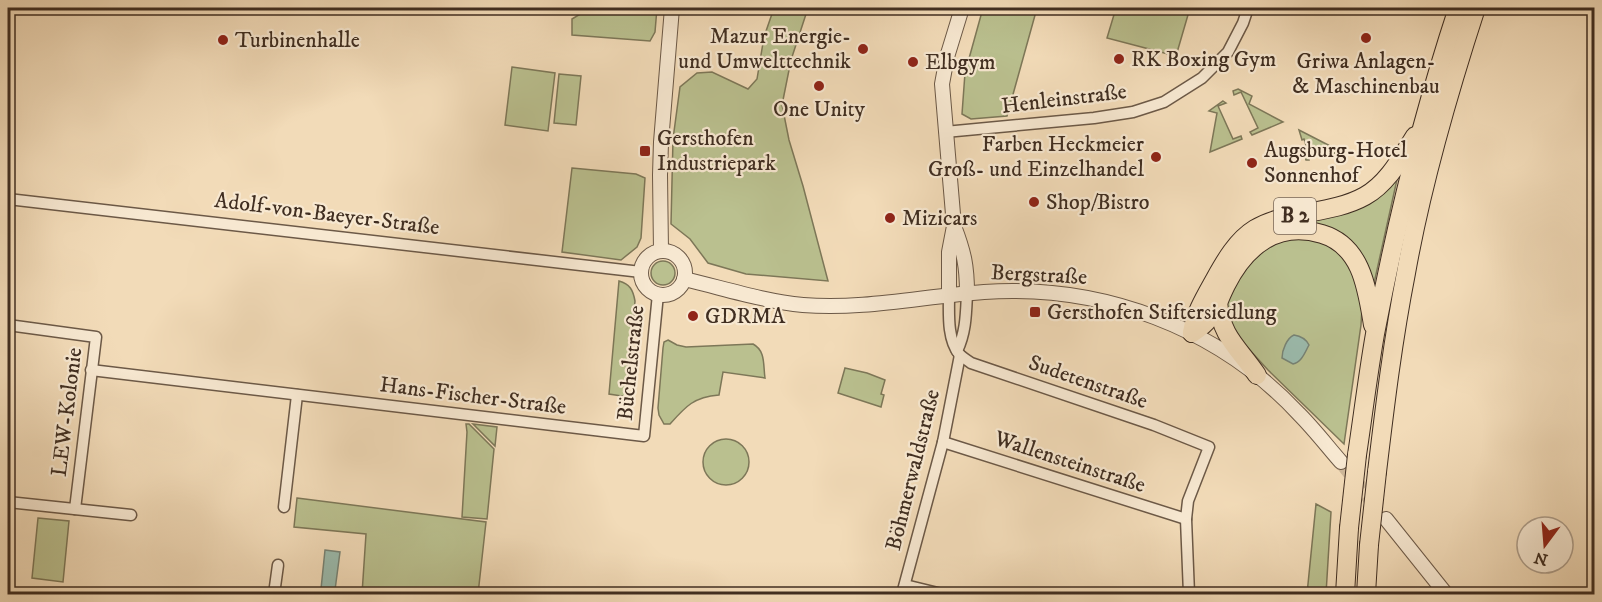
<svg xmlns="http://www.w3.org/2000/svg" width="1602" height="602" font-family="'IM FELL DW Pica',serif">
  <style>
    .green { fill: #bac08f; stroke: #7d7758; stroke-width: 1.5 }
    .water { fill: #9bbbad; stroke: #778375; stroke-width: 1.5 }
    .lines { fill: none; stroke-linecap: round; stroke-linejoin: round }
    .tertiary-tunnel { stroke: #ceb89a; stroke-width: 14; stroke-dasharray: 14 7; stroke-linecap: butt }
    .minor-casing { stroke: #6c5947; stroke-width: 13 }
    .tertiary-casing { stroke: #6c5947; stroke-width: 16 }
    .trunk-casing { stroke: #402e21; stroke-width: 20 }
    .minor { stroke: #f7e8d1; stroke-width: 10 }
    .tertiary { stroke: #f7e8d1; stroke-width: 14 }
    .trunk { stroke: #f2dbb8; stroke-width: 18 }
    .trunk-bridge-casing { stroke: #402e21; stroke-width: 20; stroke-linecap: butt }
    .trunk-bridge { stroke: #f2dbb8; stroke-width: 18 }
    .poi-dot { fill: #8f2418; stroke: #f7e8d1; stroke-width: 2 }
    .labels { text-anchor: middle; dominant-baseline: central; stroke-width: 4.5; stroke-linejoin: round; paint-order: stroke }
    .shield { fill: #f7e8d1; stroke: #776656; stroke-width: 1.5 }
    .shield-label { font-size: 21px; font-weight: bold; fill: #402e21 }
    .poi-label { font-size: 22px; fill: #402e21; stroke: #f7e8d1; text-anchor: start }
    .street-label { font-size: 22px; fill: #402e21; stroke: #f7e8d1 }
  </style>
  <rect width="100%" height="100%" fill="#f2dbb8"/>
  <filter id="stains"><feTurbulence type="fractalNoise" baseFrequency=".00333" numOctaves="4"/><feColorMatrix values="0 0 0 0 .2 0 0 0 0 .09 0 0 0 0 .02 0 0 0 .5 -.17"/></filter>
  <radialGradient id="worn" r=".72"><stop offset=".6" stop-color="#630" stop-opacity="0"/><stop offset="1" stop-color="#630" stop-opacity=".3"/></radialGradient>
  <g class="green">
    <polygon points="583,8 657,8 655,32 650,41 572,35 572,19 582,13"/>
    <polygon points="774,8 808,8 791,60 782,105 789,140 803,186 828,281 746,274 708,263 690,239 671,224 673,139 680,87 697,73 712,72 748,89 757,79 764,37"/>
    <polygon points="983,8 1037,8 1007,116 971,119 962,114 965,73"/>
    <polygon points="1116,8 1190,8 1176,56 1107,38"/>
    <polygon points="512,67 555,73 548,131 505,125"/>
    <polygon points="559,74 581,76 576,125 554,123"/>
    <polygon points="1238,89 1252,96 1249,104 1283,122 1252,135 1250,132 1258,128 1241,92 1234,95 1233,91"/>
    <polygon points="1223,101 1226,103 1218,106 1233,139 1241,136 1242,139 1210,152 1217,113 1209,111"/>
    <polygon points="1299,130 1338,150 1335,153 1328,156 1325,148 1308,153 1309,160 1306,160 1304,153 1308,151 1304,139 1302,140"/>
    <polygon points="572,168 636,174 645,178 641,238 637,247 621,260 562,252"/>
    <path d="M1398,175L1373,288C1368,274 1363,258 1352,247C1323,220 1275,219 1246,247C1233,260 1225,278 1216,294L1213,293C1222,276 1230,256 1245,243C1275,217 1318,221 1353,207C1371,200 1384,187 1398,175Z"/>
    <polygon points="1303,237 1322,241 1333,248 1354,269 1362,308 1361,325 1344,444 1268,370 1236,335 1224,309 1228,295 1250,258 1273,242"/>
    <circle cx="663" cy="273" r="12"/>
    <path d="M619,281C630,284 633,290 635,301L628,397L609,394Z"/>
    <path d="M668,340L677,345L686,347L753,344C766,351 763,365 765,378L723,372L719,395C694,397 686,406 670,424H664L659,415L658,408L663,348L664,342Z"/>
    <polygon points="845,368 867,373 885,380 881,394 884,395 881,407 838,393"/>
    <polygon points="466,424 469,424 494,449 487,519 462,517 467,432"/>
    <polygon points="473,424 497,427 495,446"/>
    <circle cx="726" cy="462" r="23"/>
    <polygon points="297,498 486,522 478,594 362,594 366,534 294,527"/>
    <polygon points="1316,504 1331,512 1326,594 1307,594"/>
    <polygon points="38,518 69,521 63,582 32,578"/>
  </g>
  <g class="water">
    <path d="M1294,335C1301,336 1306,339 1309,345C1305,352 1302,362 1293,364L1282,358C1282,350 1287,338 1294,335Z"/>
    <polygon points="325,550 340,552 335,590 321,589"/>
  </g>
  <g class="lines">
    <polyline class="tertiary-tunnel" points="1341,462 1376,507"/>
    <defs>
      <g id="minor">
        <polyline points="945,132 1094,118 1133,112 1164,102 1202,78 1228,52 1243,23 1248,8"/>
        <polyline points="8,199 641,272"/>
        <path d="M949,295C949,313 947,339 959,354C962,357 967,360 971,363L1154,425L1209,447L1188,501L1186,519L1189,594"/>
        <polyline points="8,325 96,337 75,509"/>
        <path d="M957,351C966,332 966,314 967,293"/>
        <polyline points="91,370 644,436 658,294"/>
        <polyline points="943,442 1186,519"/>
        <polyline points="8,502 131,515"/>
        <polyline points="284,507 297,395"/>
        <polyline points="905,585 942,594"/>
        <polyline points="274,594 278,565"/>
        <polyline points="902,594 943,442 960,355"/>
      </g>
      <g id="tertiary">
        <path d="M954,226C964,252 967,266 967,293"/>
        <polyline points="661,251 660,175 661,142 672,8"/>
        <circle cx="663" cy="273" r="22"/>
        <path d="M684,279C723,288 763,301 803,305C864,310 924,296 984,292C1102,284 1218,327 1299,414C1314,429 1327,446 1341,462"/>
        <polyline points="949,295 949,252 954,226 942,84 947,57 962,8"/>
        <polyline points="1386,519 1446,594"/>
      </g>
      <g id="trunk">
        <path d="M1218,302C1221,337 1239,348 1257,375"/>
        <path d="M1192,333C1195,313 1205,297 1215,279C1225,261 1237,240 1255,229C1287,210 1331,215 1365,196C1388,183 1401,158 1415,136"/>
        <path d="M1192,333C1214,320 1215,307 1226,285C1245,247 1277,220 1322,234C1362,246 1367,289 1373,325"/>
        <path d="M1357,455C1363,415 1368,374 1375,334C1396,224 1423,114 1458,8"/>
        <path d="M1377,472C1385,405 1393,339 1406,273C1422,183 1448,94 1476,8"/>
        <polyline points="1345,594 1349,528"/>
        <polyline points="1366,594 1369,545"/>
      </g>
    </defs>
    <use href="#minor" class="minor-casing"/>
    <use href="#tertiary" class="tertiary-casing"/>
    <use href="#trunk" class="trunk-casing"/>
    <use href="#minor" class="minor"/>
    <use href="#tertiary" class="tertiary"/>
    <use href="#trunk" class="trunk"/>
    <defs>
      <g id="trunk-bridge">
        <polyline points="1349,528 1357,455"/>
        <polyline points="1369,545 1377,472"/>
      </g>
    </defs>
    <use href="#trunk-bridge" class="trunk-bridge-casing"/>
    <use href="#trunk-bridge" class="trunk-bridge"/>
  </g>
  <g class="poi-dot">
    <circle cx="1366" cy="38" r="6"/>
    <circle cx="223" cy="40" r="6"/>
    <circle cx="863" cy="49" r="6"/>
    <circle cx="1119" cy="59" r="6"/>
    <circle cx="913" cy="62" r="6"/>
    <circle cx="819" cy="86" r="6"/>
    <rect x="639" y="145" width="12" height="12" rx="3"/>
    <circle cx="1156" cy="157" r="6"/>
    <circle cx="1252" cy="163" r="6"/>
    <circle cx="1034" cy="202" r="6"/>
    <circle cx="890" cy="218" r="6"/>
    <rect x="1029" y="306" width="12" height="12" rx="3"/>
    <circle cx="693" cy="316" r="6"/>
  </g>
  <g class="labels">
    <rect class="shield" x="1274" y="198" width="42" height="36" rx="4.5"/>
    <g class="shield-label">
      <text x="1295" y="216">B 2</text>
    </g>
    <g class="poi-label">
      <text x="851" y="36" text-anchor="end">Mazur Energie-<tspan x="851" dy="25">und Umwelttechnik</tspan></text>
      <text x="235" y="40">Turbinenhalle</text>
      <text x="1131" y="59">RK Boxing Gym</text>
      <text x="1366" y="61" text-anchor="middle">Griwa Anlagen-<tspan x="1366" dy="25">&amp; Maschinenbau</tspan></text>
      <text x="925" y="62">Elbgym</text>
      <text x="819" y="109" text-anchor="middle">One Unity</text>
      <text x="657" y="138">Gersthofen<tspan x="657" dy="25">Industriepark</tspan></text>
      <text x="1144" y="144" text-anchor="end">Farben Heckmeier<tspan x="1144" dy="25">Groß- und Einzelhandel</tspan></text>
      <text x="1264" y="150">Augsburg-Hotel<tspan x="1264" dy="25">Sonnenhof</tspan></text>
      <text x="1046" y="202">Shop/Bistro</text>
      <text x="902" y="218">Mizicars</text>
      <text x="1047" y="312">Gersthofen Stiftersiedlung</text>
      <text x="705" y="316">GDRMA</text>
    </g>
    <g class="street-label">
      <text transform="translate(1064 99) rotate(-7)">Henleinstraße</text>
      <text transform="translate(327 214) rotate(7)">Adolf-von-Baeyer-Straße</text>
      <text transform="translate(1039 275) rotate(3)">Bergstraße</text>
      <text transform="translate(631 363) rotate(-84)">Büchelstraße</text>
      <text transform="translate(1088 382) rotate(19)">Sudetenstraße</text>
      <text transform="translate(473 396) rotate(7)">Hans-Fischer-Straße</text>
      <text transform="translate(67 412) rotate(-83)">LEW-Kolonie</text>
      <text transform="translate(1070 462) rotate(18)">Wallensteinstraße</text>
      <text transform="translate(913 470) rotate(-76)">Böhmerwaldstraße</text>
    </g>
  </g>
  <rect width="1602" height="602" fill="none" stroke="#f2dbb8" stroke-width="30"/>
  <rect x="9" y="9" width="1584" height="584" fill="none" stroke="#402e21" stroke-width="3"/>
  <rect x="15" y="15" width="1572" height="572" fill="none" stroke="#402e21" stroke-width="1.5"/>
  <g transform="translate(1545 545) rotate(196)"><circle r="28" fill="#f7e8d1" stroke="#ae9e8b" stroke-width="1.5"/>
  <path d="M0-4.5L10 22L0 15L-10 22Z" fill="#8f2418"/>
  <text y="-9" font-size="16" font-weight="bold" text-anchor="middle" fill="#402e21">N</text>
  </g>
  <rect width="100%" height="100%" filter="url(#stains)"/>
  <rect width="100%" height="100%" fill="url(#worn)"/>
</svg>
